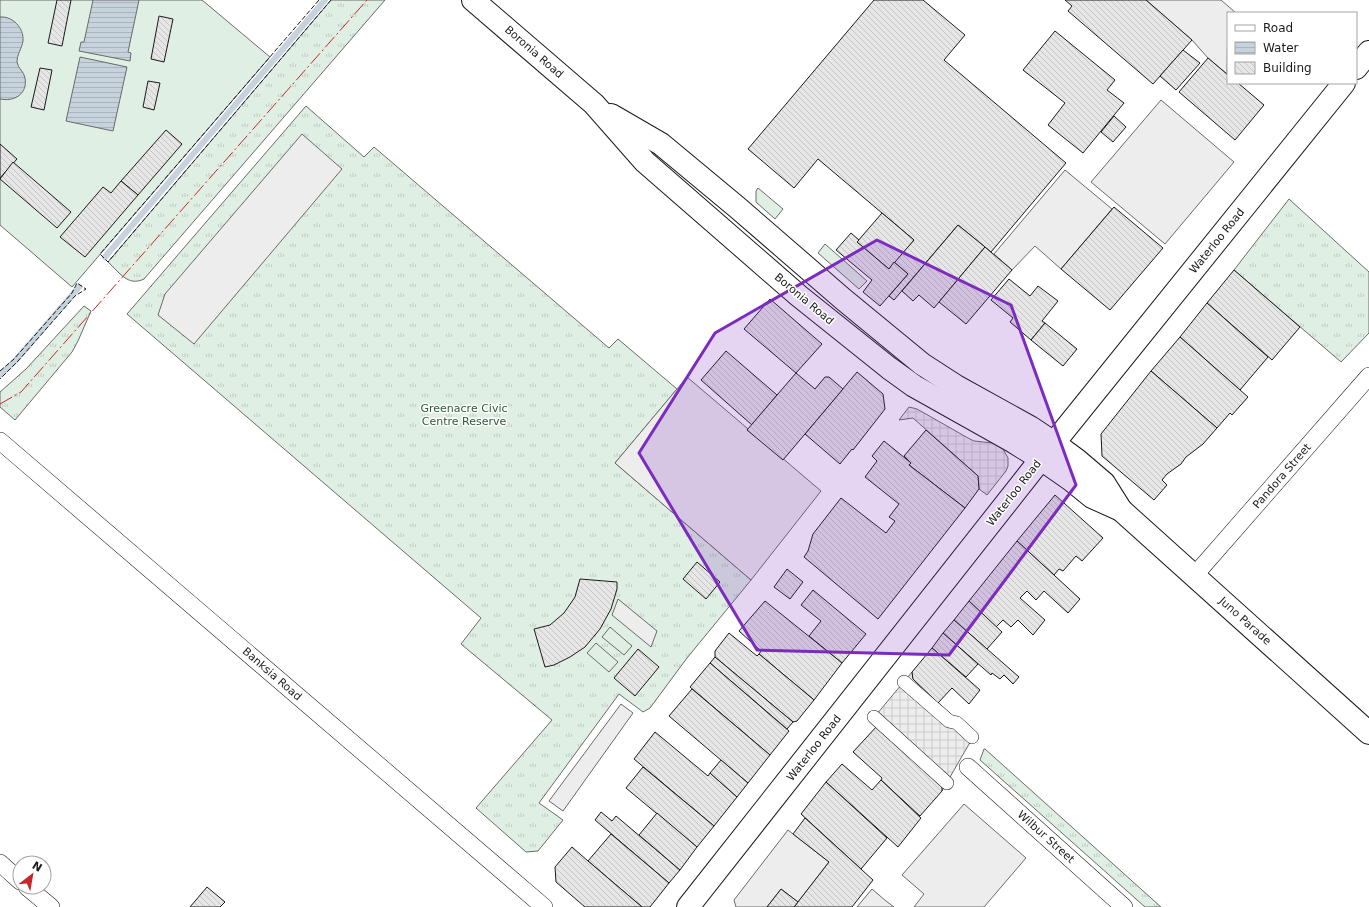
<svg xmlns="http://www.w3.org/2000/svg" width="1369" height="907" font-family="'DejaVu Sans',sans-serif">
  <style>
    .grass { fill: url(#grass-tufts); stroke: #6a6a6a }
    .garden { fill: #e0efe3; stroke: #6a6a6a }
    .parking { fill: #ededed; stroke: #6a6a6a }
    .plaza { fill: url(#plaza-grid); stroke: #6a6a6a }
    .water { fill: url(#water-rules); stroke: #6a6a6a }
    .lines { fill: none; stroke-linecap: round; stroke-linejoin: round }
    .stream { stroke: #c6d2dc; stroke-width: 6 }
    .building { fill: url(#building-back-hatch); stroke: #1a1a1a }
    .pedestrian-casing { stroke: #1a1a1a; stroke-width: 14 }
    .minor-casing { stroke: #1a1a1a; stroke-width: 18 }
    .secondary-casing { stroke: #1a1a1a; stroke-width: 24 }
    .primary-casing { stroke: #1a1a1a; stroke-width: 24 }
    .pedestrian { stroke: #fff; stroke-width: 13 }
    .minor { stroke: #fff; stroke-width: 17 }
    .secondary { stroke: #fff; stroke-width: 22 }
    .primary { stroke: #fff; stroke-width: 22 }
    .fence { stroke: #1a1a1a; stroke-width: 1; stroke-dasharray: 5 2; stroke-linecap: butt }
    .power { stroke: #c62828; stroke-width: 1; stroke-dasharray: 14 3 2 3; stroke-linecap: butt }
    .marked { fill: #7b2cbf; fill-opacity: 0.2; stroke: #7b2cbf; stroke-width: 3; stroke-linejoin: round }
    .labels { text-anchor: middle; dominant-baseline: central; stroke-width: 3; stroke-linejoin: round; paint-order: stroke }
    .street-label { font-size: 11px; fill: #1a1a1a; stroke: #fff }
    .park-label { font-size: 11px; fill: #2b5a34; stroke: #fff }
  </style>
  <defs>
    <pattern id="grass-tufts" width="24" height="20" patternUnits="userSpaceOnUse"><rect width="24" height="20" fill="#e0efe3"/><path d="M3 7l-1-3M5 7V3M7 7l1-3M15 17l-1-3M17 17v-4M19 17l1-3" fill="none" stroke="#c0ccc2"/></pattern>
    <pattern id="plaza-grid" width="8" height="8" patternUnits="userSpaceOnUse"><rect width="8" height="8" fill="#ededed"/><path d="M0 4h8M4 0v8" fill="none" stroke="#cbcbcb"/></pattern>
    <pattern id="water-rules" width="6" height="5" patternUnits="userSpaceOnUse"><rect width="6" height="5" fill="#c6d2dc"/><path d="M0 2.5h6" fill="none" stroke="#aab4bc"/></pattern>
    <pattern id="building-back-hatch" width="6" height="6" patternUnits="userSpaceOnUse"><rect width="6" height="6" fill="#e6e6e6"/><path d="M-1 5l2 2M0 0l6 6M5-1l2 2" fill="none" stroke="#c5c5c5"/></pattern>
  </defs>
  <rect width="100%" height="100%" fill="#fff"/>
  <g class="grass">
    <path d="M331,0H385L144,279C128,287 119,272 108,262Z"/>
    <polygon points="306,106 364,157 374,147 609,348 618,339 677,389 615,463 751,580 687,658 650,708 643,712 619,694 539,803 563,820 538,851 526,852 476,808 552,720 461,644 481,618 127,314"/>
    <polygon points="1289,199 1369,272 1369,333 1341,362 1234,270"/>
    <polygon points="84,306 91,311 78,341 72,352 15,420 0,407 0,392 26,369"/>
    <polygon points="984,749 985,749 1161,907 1145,907 980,760"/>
  </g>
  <g class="garden">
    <polygon points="0,0 202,0 270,57 72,287 0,225"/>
    <polygon points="758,188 783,209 775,219 756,202 756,191"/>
    <polygon points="825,244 867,281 859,289 818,253"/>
    <polygon points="610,627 632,646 624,655 602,637"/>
    <polygon points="596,643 618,662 609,672 587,653"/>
  </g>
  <g class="parking">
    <polygon points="1146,0 1221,0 1236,13 1228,13 1227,74 1208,58 1192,40"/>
    <polygon points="1161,100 1234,162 1165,244 1091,182"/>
    <polygon points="302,134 342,169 194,344 158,315 165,294"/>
    <polygon points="1065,170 1112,209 1061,269 1035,246 1012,270 994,254"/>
    <polygon points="687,377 821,491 751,580 615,463"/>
    <polygon points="618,599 657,631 651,647 612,615"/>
    <polygon points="621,704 633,713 563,811 549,801"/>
    <polygon points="964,804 1026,858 984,907 914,907 924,894 902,875"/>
    <polygon points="788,830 829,862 798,902 781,889 767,907 736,907 734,900"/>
    <polygon points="872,889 886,901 894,907 857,907"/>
  </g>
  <g class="plaza">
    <polygon points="909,407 917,409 968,438 974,441 993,443 1003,449 1008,458 1008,466 1006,471 987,495 979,489 978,476 913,418 899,420"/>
    <polygon points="912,672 913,679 970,732 976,732 942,791 941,785 871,721"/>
  </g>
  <g class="water">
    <polygon points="93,0 139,0 128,52 131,53 130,61 79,51 81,42 84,42"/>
    <path d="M0,17C13,16 24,28 23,41C22,48 17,54 17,62C18,69 24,71 25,78C28,94 14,102 0,99Z"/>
    <polygon points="80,57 127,67 113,131 66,121"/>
  </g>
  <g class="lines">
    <g class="stream">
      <polyline points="105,257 325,0"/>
      <polyline points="0,375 16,360 79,287"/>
    </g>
  </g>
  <g class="building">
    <polygon points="57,0 71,0 62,46 48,43"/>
    <polygon points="874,0 923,0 965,35 944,60 1066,163 991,252 958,225 894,300 889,296 908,274 894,262 914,240 818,159 794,188 748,149"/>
    <polygon points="1065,0 1146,0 1192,40 1153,84 1068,11 1072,6"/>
    <polygon points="159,16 173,19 164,62 151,59"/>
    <polygon points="1055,31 1115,80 1107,90 1124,103 1083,153 1048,125 1065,103 1023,70"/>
    <polygon points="1183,50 1200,63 1176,90 1160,76"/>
    <polygon points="1208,58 1228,75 1228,83 1238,83 1264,105 1235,140 1179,92"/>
    <polygon points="40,68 52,70 44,110 31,107"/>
    <polygon points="148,81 160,83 154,110 143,107"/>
    <polygon points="1114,116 1126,127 1113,142 1101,132"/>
    <polygon points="166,130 182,144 138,195 121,181"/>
    <polygon points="0,144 17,159 0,178"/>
    <polygon points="13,162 71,212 57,228 0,179"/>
    <polygon points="121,181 138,195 85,257 60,237 103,187 111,193"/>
    <polygon points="1114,207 1163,248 1110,310 1061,269"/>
    <polygon points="882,213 914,240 889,269 857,242"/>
    <polygon points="958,225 985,247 934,308 919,295 913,301 902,291"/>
    <polygon points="851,233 859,240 857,242 889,269 894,262 908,274 880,306 863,292 872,280 836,250"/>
    <polygon points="985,247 1012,270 966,324 939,302"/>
    <polygon points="1234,270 1300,327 1272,360 1207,303"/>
    <polygon points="1009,279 1030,296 1038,286 1058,301 1042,321 1045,323 1031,340 1010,322 1013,318 991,300"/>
    <polygon points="770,299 822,344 796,373 744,329"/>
    <polygon points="1207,303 1268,357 1240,390 1180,337"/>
    <polygon points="1045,323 1077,349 1063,366 1031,340"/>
    <polygon points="1180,337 1248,397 1232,415 1230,413 1217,428 1151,371"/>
    <polygon points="726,351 777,395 752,425 701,380"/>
    <polygon points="1151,371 1217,428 1203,444 1186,457 1181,464 1167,474 1162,480 1167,485 1154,500 1102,456 1101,434"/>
    <polygon points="857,372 883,394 885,409 853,450 852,449 840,464 805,434"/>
    <polygon points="796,373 815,389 825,377 829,377 843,389 783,460 747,430"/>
    <polygon points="926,430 978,476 979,489 965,508 909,465 911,463 904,456"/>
    <polygon points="884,441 911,463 909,465 965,508 878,619 804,557 808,551 813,534 841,498 886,533 895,521 889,517 899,504 865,477 877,461 872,456"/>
    <polygon points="1055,495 1103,538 1082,561 1076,556 1063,571 1059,569 1054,575 1017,541"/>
    <polygon points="1017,541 1080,599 1068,613 1044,591 1036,600 1027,591 1020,598 1045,620 1033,635 1018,620 1011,627 1003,620 996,627 969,601"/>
    <polygon points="697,562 720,582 706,599 683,579"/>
    <polygon points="787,569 803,582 790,599 774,587"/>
    <polygon points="580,579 617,582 617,589 611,609 600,629 585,647 570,657 554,665 545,667 534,629 550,625 564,613 575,597"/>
    <polygon points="813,590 866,634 842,663 809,636 821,621 801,605"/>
    <polygon points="765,601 842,663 814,700 759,654 761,651 739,631"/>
    <polygon points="969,601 1002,632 987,649 954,620"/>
    <polygon points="954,620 1019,677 1013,684 1004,675 1000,679 992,673 991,675 943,633"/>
    <polygon points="729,633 757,656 759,654 814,700 797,721 793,722 715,657 715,651"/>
    <polygon points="943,633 978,664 966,677 932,648"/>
    <polygon points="932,648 980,690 969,704 952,688 938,703 913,679 912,672"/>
    <polygon points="638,649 659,667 635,696 614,678"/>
    <polygon points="715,657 793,722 787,729 710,663"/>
    <polygon points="710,663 789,731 770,755 690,687"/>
    <polygon points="692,689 770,755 748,783 669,716"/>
    <polygon points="877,726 942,785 942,791 920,816 881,780 882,778 853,752"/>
    <polygon points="655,732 708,776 710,773 737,797 714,826 634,759"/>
    <polygon points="721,760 748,783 737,797 710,773"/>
    <polygon points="842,764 872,790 881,780 921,818 898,847 826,782"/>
    <polygon points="643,767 714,826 697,847 626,788"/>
    <polygon points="826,782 887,838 861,869 801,814"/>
    <polygon points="601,812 612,821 616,816 680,870 669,883 595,820"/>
    <polygon points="657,813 697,847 680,870 639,835"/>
    <polygon points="805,818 873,880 852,907 794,907 829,862 793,834"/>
    <polygon points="611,834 669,883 650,907 642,907 588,861"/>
    <polygon points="572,847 588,861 642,907 585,907 556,882 555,867"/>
    <polygon points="207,887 225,902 220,907 190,907"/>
    <polygon points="781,889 798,902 794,907 767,907"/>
  </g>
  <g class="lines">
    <defs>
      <g id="pedestrian">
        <polyline points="904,682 949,721 957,723 972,737"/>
        <polyline points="874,717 947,783"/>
      </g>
      <g id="minor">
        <polyline points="0,441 544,907"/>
        <polyline points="1194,576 1369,376"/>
        <polyline points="968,767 1124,907"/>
        <polyline points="0,863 20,881"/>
        <polyline points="27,887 51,907"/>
      </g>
      <g id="secondary">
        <polyline points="1356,68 1369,52"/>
        <polyline points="688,907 1041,459 1344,83"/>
      </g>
      <g id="primary">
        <polyline points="473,0 594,104 645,162 799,296 889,368 914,386 1012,441 1041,459 1071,480 1092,497 1121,510 1369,733"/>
        <polyline points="611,115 661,144 738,208 843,299 922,364 956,386 1030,427 1054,443 1077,460 1104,483 1121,510"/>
      </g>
    </defs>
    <use href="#pedestrian" class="pedestrian-casing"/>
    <use href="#minor" class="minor-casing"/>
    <use href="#secondary" class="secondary-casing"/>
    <use href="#primary" class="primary-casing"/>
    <use href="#pedestrian" class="pedestrian"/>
    <use href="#minor" class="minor"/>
    <use href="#secondary" class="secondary"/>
    <use href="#primary" class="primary"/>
    <g class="fence">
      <polyline points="319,0 100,254 108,262 331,0"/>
      <polyline points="0,371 14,359 72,293 77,283 86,289 75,296 18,361 0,379"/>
    </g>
    <polyline class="power" points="0,404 21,392 367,0"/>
  </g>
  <path class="marked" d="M877,240L1011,305L1076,485L949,655L757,650L639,453L715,333Z"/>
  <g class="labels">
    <g class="street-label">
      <text transform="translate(534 52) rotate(41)">Boronia Road</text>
      <text transform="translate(1217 241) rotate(-51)">Waterloo Road</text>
      <text transform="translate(804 299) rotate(40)">Boronia Road</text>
      <text transform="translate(1282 476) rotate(-49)">Pandora Street</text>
      <text transform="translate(1014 493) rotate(-52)">Waterloo Road</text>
      <text transform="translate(1245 621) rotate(42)">Juno Parade</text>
      <text transform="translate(272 674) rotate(41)">Banksia Road</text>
      <text transform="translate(814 748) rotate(-52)">Waterloo Road</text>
      <text transform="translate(1046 837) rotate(42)">Wilbur Street</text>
    </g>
    <g class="park-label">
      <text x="464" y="408">Greenacre Civic<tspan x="464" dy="13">Centre Reserve</tspan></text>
    </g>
  </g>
  <rect x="1227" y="12" width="130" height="72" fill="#ffffff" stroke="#a3a3a3"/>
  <rect x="1235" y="25" width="20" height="6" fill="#ffffff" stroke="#a3a3a3"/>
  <text x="1263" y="32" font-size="12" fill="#1a1a1a">Road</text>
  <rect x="1235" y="42" width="20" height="12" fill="url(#water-rules)" stroke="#a3a3a3"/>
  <text x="1263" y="52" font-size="12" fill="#1a1a1a">Water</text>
  <rect x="1235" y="62" width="20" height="12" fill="url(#building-back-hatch)" stroke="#a3a3a3"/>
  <text x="1263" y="72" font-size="12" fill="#1a1a1a">Building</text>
  <g transform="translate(32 875) rotate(31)"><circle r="19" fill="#ffffff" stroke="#a3a3a3"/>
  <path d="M0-3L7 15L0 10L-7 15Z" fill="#c62828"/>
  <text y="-6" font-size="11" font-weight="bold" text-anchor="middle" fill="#1a1a1a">N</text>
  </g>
</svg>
